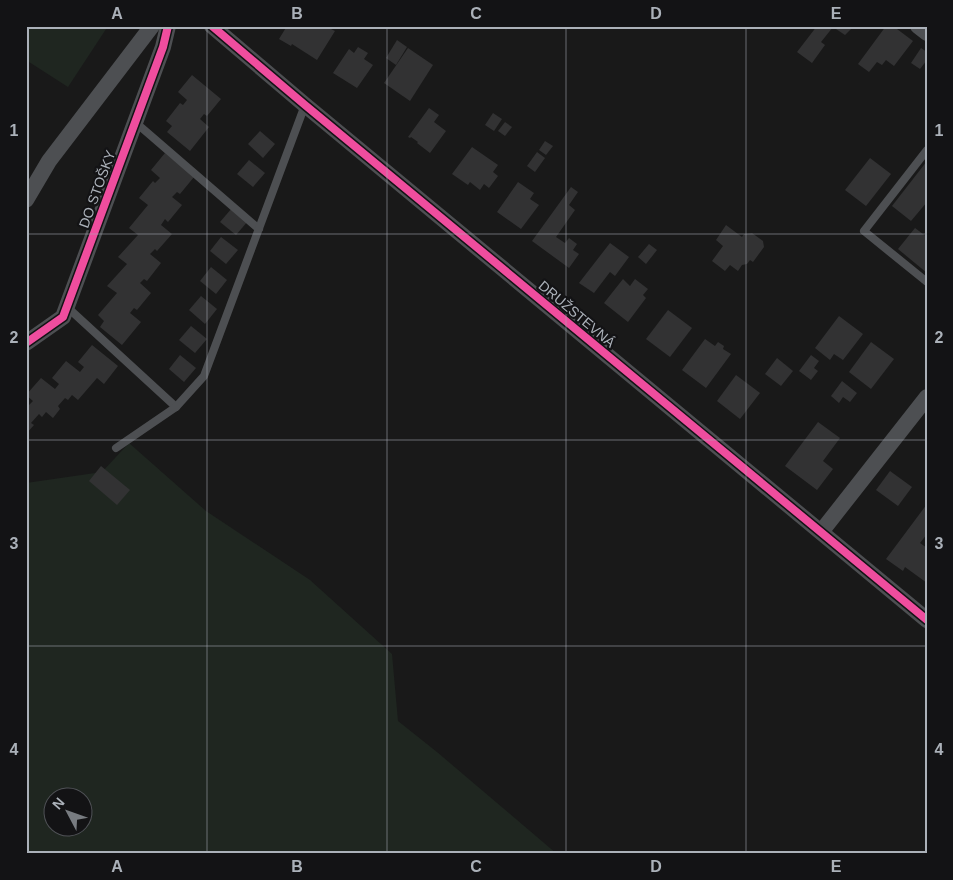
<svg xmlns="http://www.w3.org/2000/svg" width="953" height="880" font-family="Helvetica,sans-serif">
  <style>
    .green { fill: #1f2620; fill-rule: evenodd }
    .building { fill: #323233 }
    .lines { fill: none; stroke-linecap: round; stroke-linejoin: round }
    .service { stroke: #4d4f52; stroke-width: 8 }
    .minor { stroke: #4d4f52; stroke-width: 16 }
    .cycleway-casing { stroke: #131315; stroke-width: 11 }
    .cycleway { stroke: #ef4d9e; stroke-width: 8 }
    .grid { fill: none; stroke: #abb1b9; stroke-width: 1; stroke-opacity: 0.55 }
    .labels { text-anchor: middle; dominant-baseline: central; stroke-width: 4.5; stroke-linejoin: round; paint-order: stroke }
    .street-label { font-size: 14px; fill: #abb1b9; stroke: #131315 }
    .neatline { fill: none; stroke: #abb1b9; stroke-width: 2 }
    .grid-label { font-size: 16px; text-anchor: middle; font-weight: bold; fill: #abb1b9 }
  </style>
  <rect width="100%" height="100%" fill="#191919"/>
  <g class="green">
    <polygon points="26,26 108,26 68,87 26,60"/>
    <path d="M129,443L206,511L310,580L392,654L398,721L437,752L557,854H26V483L102,472ZM52,798H82V828H52Z"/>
  </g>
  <g class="building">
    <polygon points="287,26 330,26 329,28 335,31 317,60 292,44 291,46 279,39"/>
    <polygon points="817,26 854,26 845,35 833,27 821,42 825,45 812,63 797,52"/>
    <polygon points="886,26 893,26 913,41 894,66 886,60 882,65 877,62 869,72 858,64"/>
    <polygon points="397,40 407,47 396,65 386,58"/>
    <polygon points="358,47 368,53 364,59 373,65 357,88 333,73 349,49 354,53"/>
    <polygon points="408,48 433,65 410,101 384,83"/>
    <polygon points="921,48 927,52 927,60 920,69 911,63"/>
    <polygon points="192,75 221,99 207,116 204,114 200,119 209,127 190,151 167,132 172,126 166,121 180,103 183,105 187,100 178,92"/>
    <polygon points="429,108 439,115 434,122 446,131 430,153 417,143 418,142 411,137 410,138 408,137"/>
    <polygon points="493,113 502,119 494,131 485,125"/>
    <polygon points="505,122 512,127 505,136 498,131"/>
    <polygon points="260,131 275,144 263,158 248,144"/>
    <polygon points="545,141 553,146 546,155 539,150"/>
    <polygon points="472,147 498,165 493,172 498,176 489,188 484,184 480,190 470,182 468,185 452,174"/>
    <polygon points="537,152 545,158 535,172 527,166"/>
    <polygon points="165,153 194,177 180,194 177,192 172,197 182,205 168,222 165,219 161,225 172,234 157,251 155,249 150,254 161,263 147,281 144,279 140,283 151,293 137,310 134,308 130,313 141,322 122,345 100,327 104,321 98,315 117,293 107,286 127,264 118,257 138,235 129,228 148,205 139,198 153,181 155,183 160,178 151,170"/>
    <polygon points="870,158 891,174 866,206 845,190"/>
    <polygon points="249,160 265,173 253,187 237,174"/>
    <polygon points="927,161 927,202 911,221 892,206"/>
    <polygon points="518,182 534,193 530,199 539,205 521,229 497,212"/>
    <polygon points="571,187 578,192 569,205 575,210 556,237 565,243 569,238 577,244 573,250 579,254 569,268 532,241"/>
    <polygon points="232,208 248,221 236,235 220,222"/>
    <polygon points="726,225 742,237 744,234 752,233 763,241 764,247 753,262 750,260 747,264 742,265 738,271 730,265 725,271 712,261 723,246 716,240"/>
    <polygon points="915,228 927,237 927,273 898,249"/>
    <polygon points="221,237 238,250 226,264 210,251"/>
    <polygon points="610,243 629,257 615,276 610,272 594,293 579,283"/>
    <polygon points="649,244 657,250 646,264 638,257"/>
    <polygon points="211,267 227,280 216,294 200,281"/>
    <polygon points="623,279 630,286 635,279 648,289 643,295 646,298 628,322 604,303"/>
    <polygon points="201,296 217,309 205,324 189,310"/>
    <polygon points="668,310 692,328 670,357 646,339"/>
    <polygon points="839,316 863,334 843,360 834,354 830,360 815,348"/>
    <polygon points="191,326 207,339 195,353 179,340"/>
    <polygon points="705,339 715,346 718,342 724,346 723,349 731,354 706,388 682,370"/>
    <polygon points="871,342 894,359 871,389 849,372"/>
    <polygon points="92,345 118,366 104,384 97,378 78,400 72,395 68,400 65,398 58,406 60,409 53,418 46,412 42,417 39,414 31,423 34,425 26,434 26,404 28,406 33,401 26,395 41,378 55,389 59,384 52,378 66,361 80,372 84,367 78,362"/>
    <polygon points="180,355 196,368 184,382 169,369"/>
    <polygon points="811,355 819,361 814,368 818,371 811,380 799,371"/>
    <polygon points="777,358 793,371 781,386 765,374"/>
    <polygon points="736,375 760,393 740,419 717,401"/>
    <polygon points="842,381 857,393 850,402 843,397 839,403 831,396"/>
    <polygon points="818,422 840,438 823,461 833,469 817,490 785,466"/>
    <polygon points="101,466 130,490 117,505 89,481"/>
    <polygon points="890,471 912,487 898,506 876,490"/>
    <polygon points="927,504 927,534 920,543 927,548 927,583 905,567 903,571 886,559"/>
  </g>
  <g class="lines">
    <g class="service">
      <polyline points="135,122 259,229"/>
      <polyline points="927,150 864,231 927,282"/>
      <polyline points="67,307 176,407"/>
      <polyline points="116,448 176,407 204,376 305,105"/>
    </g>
    <g class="minor">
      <polyline points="212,26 305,105 927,620"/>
      <polyline points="918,26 927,33"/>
      <polyline points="26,200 49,161 152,26"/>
      <polyline points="26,343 63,317 163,47 168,26"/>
      <polyline points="821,532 927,397"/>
    </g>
    <defs>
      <g id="cycleway">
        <polyline points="212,26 305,105 927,620"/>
        <polyline points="26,343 63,317 163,47 168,26"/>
      </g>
    </defs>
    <use href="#cycleway" class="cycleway-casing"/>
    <use href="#cycleway" class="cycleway"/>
  </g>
  <path class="grid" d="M207,26V854M387,26V854M566,26V854M746,26V854M26,234H927M26,440H927M26,646H927"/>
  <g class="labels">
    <g class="street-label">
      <text transform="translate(97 189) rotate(-70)">DO STOŠKY</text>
      <text transform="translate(577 314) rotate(40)">DRUŽSTEVNÁ</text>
    </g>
  </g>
  <rect width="953" height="880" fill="none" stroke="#131315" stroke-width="55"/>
  <g transform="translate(68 812) rotate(311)"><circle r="24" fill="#131315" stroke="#505257"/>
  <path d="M0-4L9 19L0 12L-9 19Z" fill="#787c81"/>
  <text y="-8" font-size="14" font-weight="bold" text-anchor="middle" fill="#abb1b9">N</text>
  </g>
  <rect x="28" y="28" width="898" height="824" class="neatline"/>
  <g class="grid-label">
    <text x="117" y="19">A</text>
    <text x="297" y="19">B</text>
    <text x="476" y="19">C</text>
    <text x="656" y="19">D</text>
    <text x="836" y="19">E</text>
    <text x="14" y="136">1</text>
    <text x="939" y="136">1</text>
    <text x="14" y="343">2</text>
    <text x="939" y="343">2</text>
    <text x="14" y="549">3</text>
    <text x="939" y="549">3</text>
    <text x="14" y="755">4</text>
    <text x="939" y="755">4</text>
    <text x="117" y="872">A</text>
    <text x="297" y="872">B</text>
    <text x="476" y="872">C</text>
    <text x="656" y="872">D</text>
    <text x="836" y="872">E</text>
  </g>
</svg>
